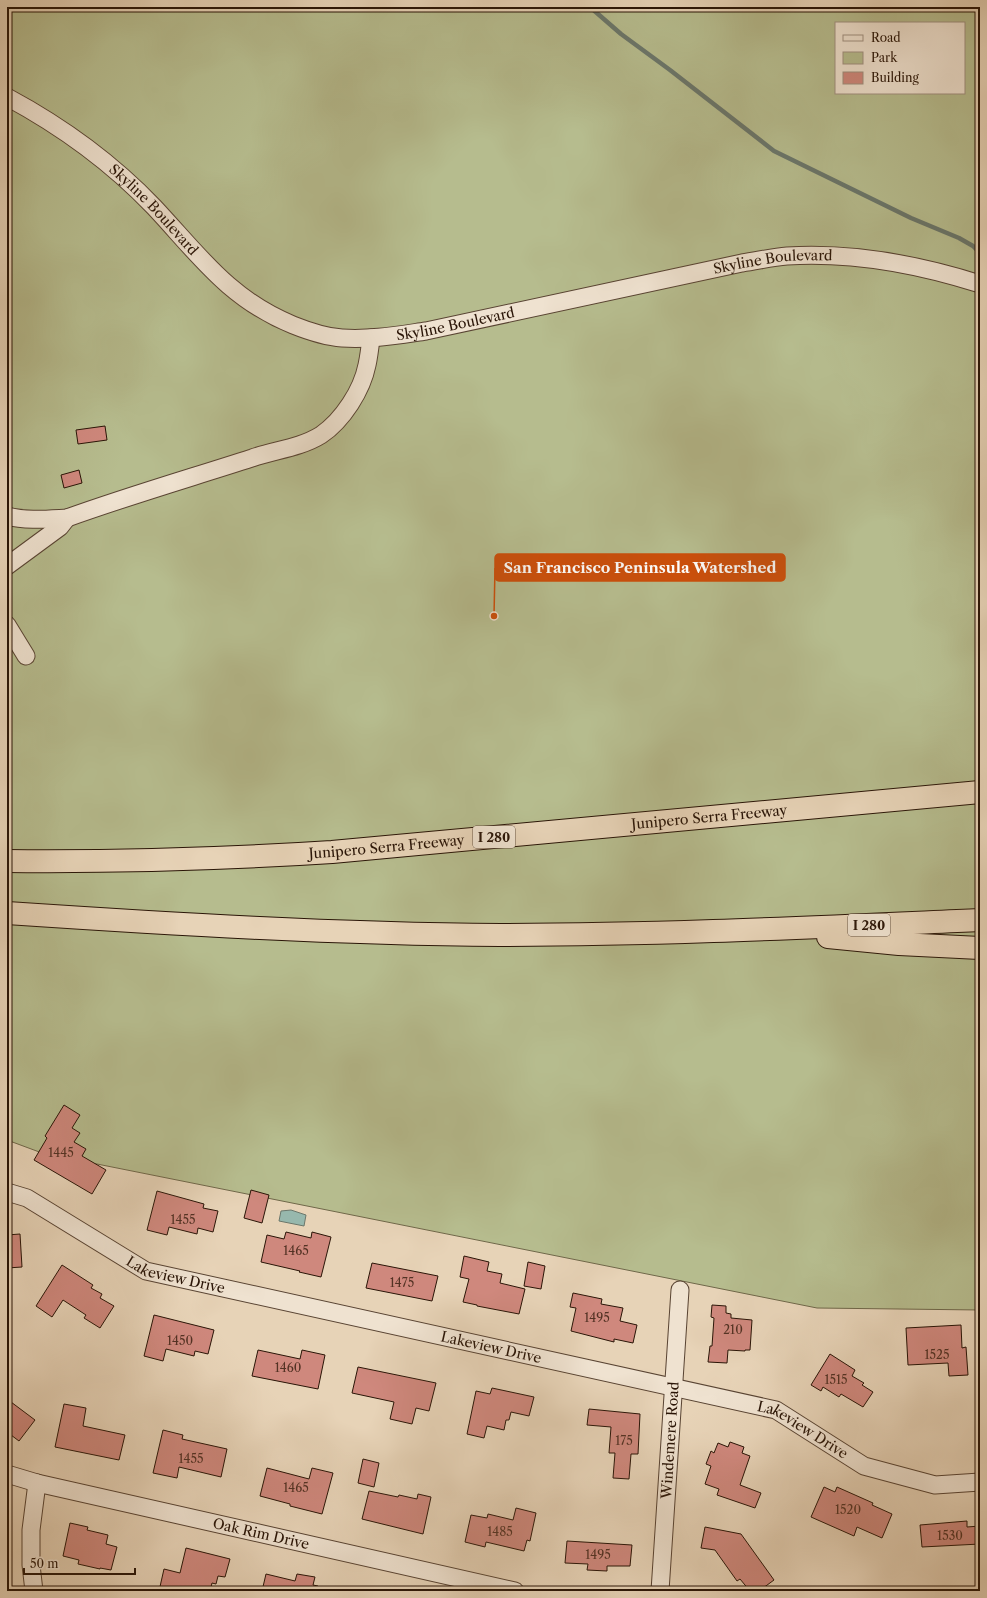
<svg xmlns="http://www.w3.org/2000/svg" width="987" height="1598" font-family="'Libre Caslon Text',serif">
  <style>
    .green { fill: #b6bc8e; stroke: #70684a; fill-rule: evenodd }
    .water { fill: #97b8ad; stroke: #6b776b }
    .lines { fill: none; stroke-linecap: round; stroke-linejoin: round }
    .stream { stroke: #6b776b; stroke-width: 4.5 }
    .building { fill: #cf887d; stroke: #2a1507 }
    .minor-casing { stroke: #594433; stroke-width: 19 }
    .highway-casing { stroke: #2a1507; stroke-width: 24 }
    .minor { stroke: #efe2d0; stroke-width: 17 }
    .highway { stroke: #e7d3b7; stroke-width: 22 }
    .labels { text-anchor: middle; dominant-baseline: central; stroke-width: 3; stroke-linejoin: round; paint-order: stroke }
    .number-label { font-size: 12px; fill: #533224 }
    .shield { fill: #efe2d0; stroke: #655243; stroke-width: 1 }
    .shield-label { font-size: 13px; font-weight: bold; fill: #2a1507 }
    .street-label { font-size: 14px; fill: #2a1507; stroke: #efe2d0 }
    .leader { fill: none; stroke: #cc4f0b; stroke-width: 1.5 }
    .callout-dot { fill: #cc4f0b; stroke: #efe2d0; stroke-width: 1.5 }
    .callout { fill: #cc4f0b; stroke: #cc4f0b; stroke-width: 1.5 }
    .callout-label { font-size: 15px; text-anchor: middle; font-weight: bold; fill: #fff }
  </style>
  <rect width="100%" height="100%" fill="#e7d3b7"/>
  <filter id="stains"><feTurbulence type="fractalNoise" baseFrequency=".005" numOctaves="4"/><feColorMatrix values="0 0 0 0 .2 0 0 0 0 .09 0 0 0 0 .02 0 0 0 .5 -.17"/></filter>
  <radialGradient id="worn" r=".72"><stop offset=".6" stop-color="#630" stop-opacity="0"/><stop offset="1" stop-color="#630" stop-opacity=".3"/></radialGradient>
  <path class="green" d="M7,7H980V1310L817,1308L42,1153L7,1140ZM836,23H964V93H836Z"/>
  <polygon class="water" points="291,1210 306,1215 304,1226 279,1221 281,1211"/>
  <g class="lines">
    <polyline class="stream" points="590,7 621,34 670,70 774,151 911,218 959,238 973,246 980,253"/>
  </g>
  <g class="building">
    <polygon points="105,426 107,440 78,444 76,430"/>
    <polygon points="79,470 82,483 64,488 61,475"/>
    <polygon points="64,1105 80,1115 72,1128 80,1133 74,1142 86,1149 82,1156 106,1170 92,1194 34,1160 47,1138 45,1136"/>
    <polygon points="251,1190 269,1195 262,1223 244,1218"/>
    <polygon points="157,1191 204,1204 203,1208 218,1211 213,1232 198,1228 197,1234 169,1227 167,1235 147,1230"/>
    <polygon points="286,1232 311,1238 312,1232 331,1237 321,1277 299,1272 300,1271 261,1262 267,1235 284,1239"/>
    <polygon points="20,1234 22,1267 7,1268 7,1235"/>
    <polygon points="464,1256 489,1262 487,1271 502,1274 500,1283 525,1289 519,1314 477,1306 477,1305 463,1302 469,1279 460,1277"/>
    <polygon points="528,1262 545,1266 541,1289 524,1286"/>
    <polygon points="372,1263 438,1276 432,1301 366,1288"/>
    <polygon points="62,1265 93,1285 91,1288 102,1294 100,1298 114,1306 100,1328 84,1318 86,1315 63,1300 52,1317 36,1306"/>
    <polygon points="573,1293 602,1299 601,1304 623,1308 620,1321 637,1325 633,1343 614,1339 614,1342 571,1331 576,1308 570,1307"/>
    <polygon points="712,1305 726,1306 726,1313 731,1314 731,1318 752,1320 750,1350 745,1350 745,1351 728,1350 727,1363 708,1362 710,1346 712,1346 714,1318 711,1317"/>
    <polygon points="154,1315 214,1330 208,1354 195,1351 194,1356 166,1349 163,1361 144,1356"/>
    <polygon points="961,1325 962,1348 966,1347 968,1375 949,1376 948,1363 908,1365 906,1328"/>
    <polygon points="258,1350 300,1359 302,1350 325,1355 318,1389 252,1376"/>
    <polygon points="830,1354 855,1370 852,1376 864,1383 862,1385 873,1392 863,1407 841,1394 839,1397 823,1387 821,1391 811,1385"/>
    <polygon points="358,1367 436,1383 429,1411 416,1408 412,1424 390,1419 394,1402 352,1393"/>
    <polygon points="492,1388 534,1397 529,1416 511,1412 509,1420 506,1420 504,1430 487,1426 484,1438 467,1434 476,1391 490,1394"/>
    <polygon points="7,1399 35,1420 19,1441 7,1432"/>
    <polygon points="64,1404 86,1408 83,1426 125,1435 119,1460 55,1447"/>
    <polygon points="589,1409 640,1414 638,1454 631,1454 629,1479 613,1478 615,1453 609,1453 611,1427 587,1425"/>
    <polygon points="163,1430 183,1435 182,1439 227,1449 221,1477 179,1467 177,1478 153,1473"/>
    <polygon points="730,1442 744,1447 742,1453 750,1456 740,1485 761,1493 755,1508 717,1495 719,1489 705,1484 711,1466 706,1464 711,1451 714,1453 718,1443 728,1447"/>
    <polygon points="363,1459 379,1463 374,1487 358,1483"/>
    <polygon points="267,1468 309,1479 312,1468 333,1473 322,1514 290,1506 290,1504 260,1496"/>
    <polygon points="824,1487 835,1492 837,1487 873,1503 872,1505 892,1514 882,1538 857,1527 854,1536 811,1517"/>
    <polygon points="369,1491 398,1497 399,1495 417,1499 418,1494 431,1497 423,1534 362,1519"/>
    <polygon points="516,1508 536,1513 530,1541 527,1540 524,1551 486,1542 485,1547 465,1542 471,1515 487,1518 488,1514 513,1520"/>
    <polygon points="967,1521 967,1527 980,1526 980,1544 922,1547 920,1525"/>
    <polygon points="70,1523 88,1527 87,1530 108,1535 106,1544 117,1547 111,1570 100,1568 100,1569 78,1564 79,1560 63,1556"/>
    <polygon points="705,1527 741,1534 774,1580 759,1591 750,1591 740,1579 737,1581 715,1550 701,1548"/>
    <polygon points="567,1541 632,1545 630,1566 607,1566 607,1571 587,1570 588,1564 565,1563"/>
    <polygon points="186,1548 230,1559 225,1577 218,1576 216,1584 212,1583 210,1591 159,1591 164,1569 180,1573"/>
    <polygon points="266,1574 295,1581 297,1574 315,1577 313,1585 318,1586 318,1591 262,1591"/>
  </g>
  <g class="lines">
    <defs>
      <g id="minor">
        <path id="s1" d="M7,97C61,126 112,163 154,207C199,255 229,299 293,325C308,331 325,337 342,338C370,340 398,335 426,331L742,263C757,261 772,257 787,256C853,252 917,264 980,284"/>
        <path d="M7,516C26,521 47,519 67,518C128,496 190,478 252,458C275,450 300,448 321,435C343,420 362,390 367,365C369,356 370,347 371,338"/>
        <polyline points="7,566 60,527 67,518"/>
        <polyline points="7,625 26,656"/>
        <path id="s2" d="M7,1192L27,1198L146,1271L776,1410L864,1466L935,1485L980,1482"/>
        <path id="s3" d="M7,1474L37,1483L515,1591"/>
        <polyline points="34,1591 31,1565 31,1530 37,1483"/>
        <path id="s4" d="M660,1591L680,1290"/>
      </g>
      <g id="highway">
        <path id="s5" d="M7,861C116,862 224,859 332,852L980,792"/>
        <path d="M7,913C171,924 336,934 501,935C661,935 820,927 980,920"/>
        <polyline points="828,937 899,944 980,948"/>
      </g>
    </defs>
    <use href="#minor" class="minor-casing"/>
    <use href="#highway" class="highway-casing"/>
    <use href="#minor" class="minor"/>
    <use href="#highway" class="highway"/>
  </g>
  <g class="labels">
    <g class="number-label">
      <text x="61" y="1152">1445</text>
      <text x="183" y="1219">1455</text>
      <text x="296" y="1250">1465</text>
      <text x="402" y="1282">1475</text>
      <text x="597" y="1317">1495</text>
      <text x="733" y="1329">210</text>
      <text x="180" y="1340">1450</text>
      <text x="937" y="1354">1525</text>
      <text x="288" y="1367">1460</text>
      <text x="836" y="1379">1515</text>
      <text x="624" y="1440">175</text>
      <text x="191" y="1458">1455</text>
      <text x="296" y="1487">1465</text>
      <text x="848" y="1509">1520</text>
      <text x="500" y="1531">1485</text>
      <text x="950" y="1535">1530</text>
      <text x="598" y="1554">1495</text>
    </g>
    <g class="shield">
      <rect x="473" y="826" width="42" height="22" rx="3"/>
      <rect x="848" y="914" width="42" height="22" rx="3"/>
    </g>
    <g class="shield-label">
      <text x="494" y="837">I 280</text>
      <text x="869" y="925">I 280</text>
    </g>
    <g class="street-label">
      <text stroke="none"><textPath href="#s1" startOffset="186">Skyline Boulevard</textPath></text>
      <text stroke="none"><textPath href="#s1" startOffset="858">Skyline Boulevard</textPath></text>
      <text stroke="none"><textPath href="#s1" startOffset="534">Skyline Boulevard</textPath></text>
      <text stroke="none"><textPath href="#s5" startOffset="704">Junipero Serra Freeway</textPath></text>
      <text stroke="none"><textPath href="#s5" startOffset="380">Junipero Serra Freeway</textPath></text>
      <text stroke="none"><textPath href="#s2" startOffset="190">Lakeview Drive</textPath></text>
      <text stroke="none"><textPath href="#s2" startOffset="514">Lakeview Drive</textPath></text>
      <text stroke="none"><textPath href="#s2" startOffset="838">Lakeview Drive</textPath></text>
      <text stroke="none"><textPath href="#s4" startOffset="151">Windemere Road</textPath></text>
      <text stroke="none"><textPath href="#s3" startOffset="261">Oak Rim Drive</textPath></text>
    </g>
  </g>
  <path class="leader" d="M494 616L495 568"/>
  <circle class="callout-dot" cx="494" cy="616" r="4"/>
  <rect class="callout" x="495" y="554" width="290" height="27" rx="4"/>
  <g class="callout-label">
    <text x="640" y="573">San Francisco Peninsula Watershed</text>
  </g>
  <rect width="987" height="1598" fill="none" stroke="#e7d3b7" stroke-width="24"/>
  <rect x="8" y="8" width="971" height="1582" fill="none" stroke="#2a1507" stroke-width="2"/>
  <rect x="12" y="12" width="963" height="1574" fill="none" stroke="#2a1507"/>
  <rect x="835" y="22" width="130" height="72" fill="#efe2d0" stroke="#a09080"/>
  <rect x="843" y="35" width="20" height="6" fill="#efe2d0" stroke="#a09080"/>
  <text x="871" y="42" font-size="12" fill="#2a1507">Road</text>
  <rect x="843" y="52" width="20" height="12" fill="#b6bc8e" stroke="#a09080"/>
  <text x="871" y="62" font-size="12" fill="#2a1507">Park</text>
  <rect x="843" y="72" width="20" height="12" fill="#cf887d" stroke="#a09080"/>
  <text x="871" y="82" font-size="12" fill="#2a1507">Building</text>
  <path d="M24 1568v6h111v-6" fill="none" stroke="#2a1507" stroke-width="2"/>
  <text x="30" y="1568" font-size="12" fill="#2a1507" stroke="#efe2d0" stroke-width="3" paint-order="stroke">50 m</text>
  <rect width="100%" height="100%" filter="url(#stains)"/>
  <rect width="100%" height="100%" fill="url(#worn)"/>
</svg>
